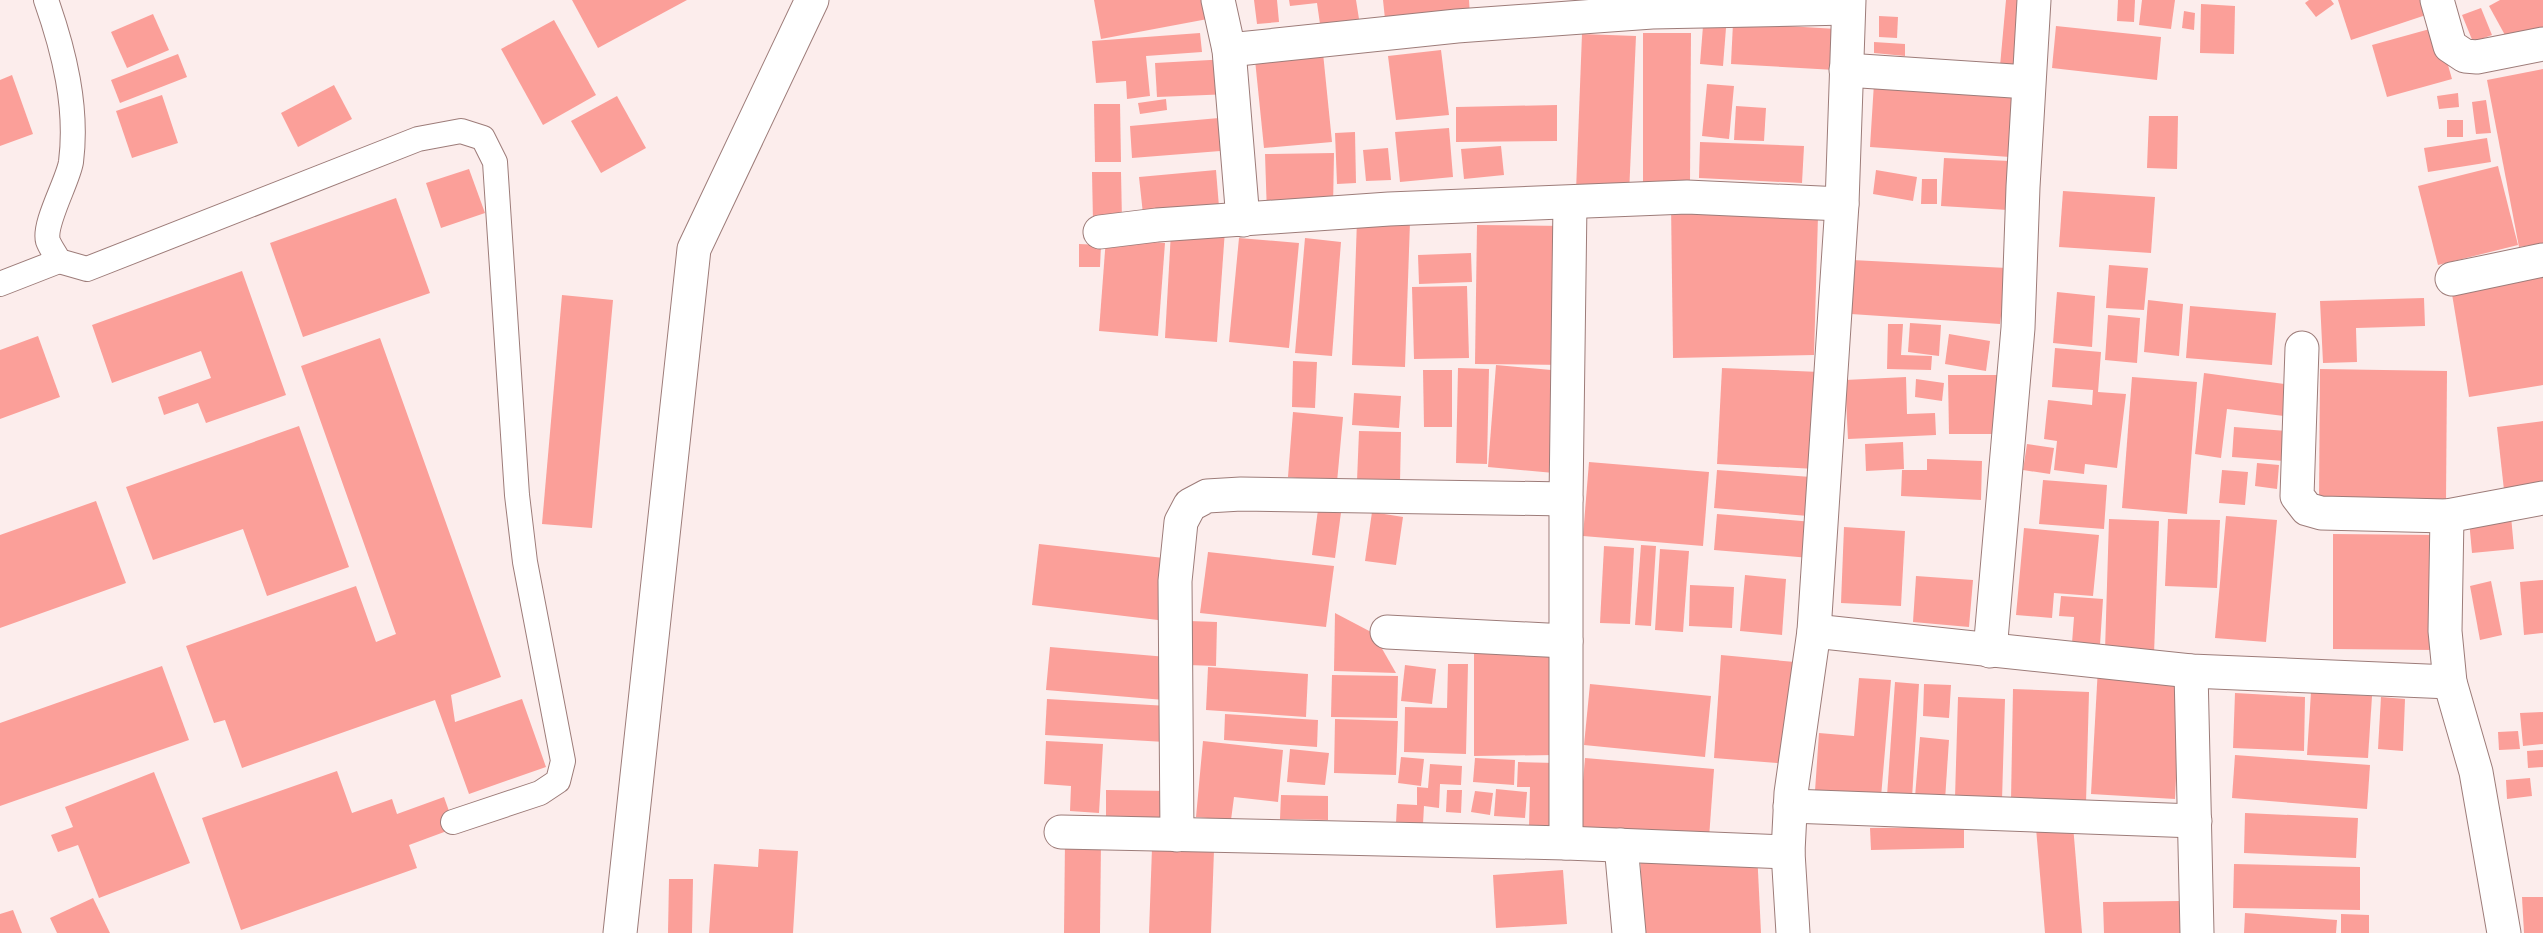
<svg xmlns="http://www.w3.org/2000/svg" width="2543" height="933" font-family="Barlow,sans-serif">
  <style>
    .building { fill: #fb9f99 }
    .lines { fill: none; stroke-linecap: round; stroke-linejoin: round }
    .lane-casing { stroke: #9d7c79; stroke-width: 26 }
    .street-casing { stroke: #9d7c79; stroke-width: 35 }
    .lane { stroke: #fff; stroke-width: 24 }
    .street { stroke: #fff; stroke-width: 33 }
  </style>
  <rect width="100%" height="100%" fill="#fcedec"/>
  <g class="building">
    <polygon points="572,0 687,0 598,48"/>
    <polygon points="1094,0 1210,0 1213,18 1101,39"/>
    <polygon points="1254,0 1277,0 1279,22 1257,24"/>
    <polygon points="1289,0 1356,0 1359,19 1320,24 1317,3 1290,6"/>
    <polygon points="1383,0 1469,0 1470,16 1385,19"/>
    <polygon points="2006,0 2024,0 2018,68 2000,66"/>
    <polygon points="2118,0 2135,0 2134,22 2117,21"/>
    <polygon points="2142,0 2175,0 2171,29 2139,25"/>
    <polygon points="2309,0 2331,0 2334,4 2316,17 2305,3"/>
    <polygon points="2338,0 2424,0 2429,14 2351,40"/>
    <polygon points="2500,0 2543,0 2543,28 2511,46 2489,6"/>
    <polygon points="2201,4 2235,6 2234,54 2200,53"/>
    <polygon points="2481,8 2492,35 2473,42 2462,15"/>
    <polygon points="2184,11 2195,13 2194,30 2182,28"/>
    <polygon points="153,14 169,50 127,68 111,32"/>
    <polygon points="1879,16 1898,17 1897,38 1879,37"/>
    <polygon points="554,20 596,95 543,125 501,49"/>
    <polygon points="1733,23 1837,29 1835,70 1731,64"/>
    <polygon points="1703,26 1726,28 1723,66 1700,64"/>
    <polygon points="2056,26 2161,37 2157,80 2052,68"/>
    <polygon points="2437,27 2452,79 2387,97 2372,45"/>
    <polygon points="1200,33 1202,52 1146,56 1150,96 1127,99 1126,81 1096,83 1092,41"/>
    <polygon points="1643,33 1691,33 1690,182 1643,182"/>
    <polygon points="1582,34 1636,36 1629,194 1576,191"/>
    <polygon points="1874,42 1905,44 1905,56 1874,53"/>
    <polygon points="1322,43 1332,142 1264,148 1254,50"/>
    <polygon points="1441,50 1449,115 1396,120 1388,56"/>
    <polygon points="178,54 187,77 120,103 111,80"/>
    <polygon points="1229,59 1231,94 1157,97 1155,63"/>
    <polygon points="2543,69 2543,243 2519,247 2487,80"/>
    <polygon points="12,75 33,134 0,146 0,80"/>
    <polygon points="1874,83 2015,93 2010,157 1870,147"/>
    <polygon points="1707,84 1734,86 1729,139 1702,136"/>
    <polygon points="334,85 352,119 298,147 281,113"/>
    <polygon points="2458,93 2459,107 2439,109 2437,96"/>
    <polygon points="162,95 178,143 132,158 116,111"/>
    <polygon points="617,96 646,148 601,173 571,121"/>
    <polygon points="1166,99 1167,110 1140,114 1138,103"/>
    <polygon points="2486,100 2491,133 2476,134 2472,102"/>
    <polygon points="1094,104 1120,104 1121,162 1095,162"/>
    <polygon points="1557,105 1557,141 1456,142 1456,107"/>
    <polygon points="1736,106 1766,108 1764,141 1734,140"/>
    <polygon points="2149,116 2178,116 2177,169 2147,168"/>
    <polygon points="1230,117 1233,150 1132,158 1130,126"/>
    <rect x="2447" y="120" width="16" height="17"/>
    <polygon points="1449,128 1453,177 1400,182 1395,132"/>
    <polygon points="1355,132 1356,183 1337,184 1335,133"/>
    <polygon points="2487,138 2491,162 2428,172 2424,148"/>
    <polygon points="1700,142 1804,146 1802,183 1699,178"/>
    <polygon points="1501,146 1504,175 1464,179 1461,149"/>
    <polygon points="1388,148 1391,180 1366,181 1363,150"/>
    <polygon points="1334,153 1333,208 1267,215 1265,154"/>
    <polygon points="1944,158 2010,161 2008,210 1941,206"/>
    <polygon points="2498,166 2518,245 2438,265 2418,186"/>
    <polygon points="469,169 485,213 441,228 426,183"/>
    <polygon points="1216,170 1219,207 1143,214 1139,177"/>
    <polygon points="1876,170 1917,177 1913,201 1873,194"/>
    <polygon points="1092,172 1121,172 1122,221 1093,222"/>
    <polygon points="1922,179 1937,179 1937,204 1921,204"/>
    <polygon points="2063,191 2155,197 2151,253 2059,247"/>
    <polygon points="396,198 430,293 303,337 270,243"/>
    <polygon points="1671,203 1818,216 1814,355 1673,358"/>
    <polygon points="1357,220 1410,222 1405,367 1352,365"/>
    <polygon points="1477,225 1567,226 1566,365 1475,364"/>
    <polygon points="1225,230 1217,342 1165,338 1171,232"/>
    <polygon points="1106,238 1165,243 1158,336 1099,331"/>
    <polygon points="1239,238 1299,243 1289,348 1229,342"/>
    <polygon points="1305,238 1341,242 1332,356 1295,353"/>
    <polygon points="1079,244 1101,245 1100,267 1079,267"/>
    <polygon points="1471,253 1472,282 1419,284 1418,255"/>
    <polygon points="1852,260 2007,268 2000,324 1851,314"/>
    <polygon points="2109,265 2148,268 2144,310 2106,308"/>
    <polygon points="242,271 286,395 206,423 198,403 164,415 158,397 211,378 201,351 112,383 92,325"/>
    <polygon points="2543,273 2543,385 2469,397 2451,288"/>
    <polygon points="1467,286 1469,358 1414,359 1412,287"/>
    <polygon points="2057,292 2095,296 2092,347 2053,343"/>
    <polygon points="562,295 613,300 592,528 542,524"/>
    <polygon points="2424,298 2425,326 2356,328 2357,362 2323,363 2320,301"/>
    <polygon points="2148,300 2183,304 2179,356 2144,352"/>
    <polygon points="2190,306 2276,313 2272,365 2186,358"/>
    <polygon points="2108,315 2140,318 2137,363 2105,360"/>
    <polygon points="1910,323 1941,325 1939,356 1908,352"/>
    <polygon points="1888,324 1903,324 1901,355 1932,356 1931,370 1887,369"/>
    <polygon points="1949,334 1990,341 1986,371 1945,364"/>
    <polygon points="38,336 60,397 0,419 0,350"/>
    <polygon points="380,338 501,677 451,695 455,722 522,699 546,767 469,794 435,700 242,768 225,720 214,723 186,646 356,586 376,642 396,634 301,366"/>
    <polygon points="2055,348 2101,352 2098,392 2126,394 2117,468 2085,464 2084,474 2054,470 2057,441 2044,439 2048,400 2092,405 2093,390 2052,387"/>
    <polygon points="1293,361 1317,362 1315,408 1292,407"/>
    <polygon points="1496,365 1562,371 1554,473 1488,467"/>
    <polygon points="1458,368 1489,369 1487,464 1456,463"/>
    <polygon points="1722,368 1820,372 1816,469 1717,464"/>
    <polygon points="2320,369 2447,371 2446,502 2319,501"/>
    <polygon points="1423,370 1452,370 1452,427 1424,427"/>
    <polygon points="2204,373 2292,385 2292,417 2227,409 2221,458 2195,454"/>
    <polygon points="1948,375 2001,375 2003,434 1949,434"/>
    <polygon points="1906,377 1907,414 1935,413 1936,435 1848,439 1845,380"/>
    <polygon points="2132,377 2197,382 2187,514 2122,508"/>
    <polygon points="1916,379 1944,383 1942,401 1915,397"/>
    <polygon points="1354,393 1401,396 1399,428 1352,425"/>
    <polygon points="1293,412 1343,417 1337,482 1288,477"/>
    <polygon points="2543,421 2543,485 2504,490 2497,427"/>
    <polygon points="299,426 349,567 267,596 243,529 153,560 126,487"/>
    <polygon points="2234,427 2287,431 2284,461 2232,457"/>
    <polygon points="1359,431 1401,432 1400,482 1357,481"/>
    <polygon points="1903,442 1904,469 1866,471 1865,444"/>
    <polygon points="2027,444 2054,448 2050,474 2023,470"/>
    <polygon points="1927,459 1982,461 1981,500 1901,496 1902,470 1927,470"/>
    <polygon points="1589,462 1709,472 1703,546 1583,536"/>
    <polygon points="2257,463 2279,465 2277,489 2255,486"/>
    <polygon points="1717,470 1811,477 1808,516 1714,508"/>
    <polygon points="2222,470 2248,472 2245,505 2219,503"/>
    <polygon points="2043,480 2107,485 2104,529 2039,524"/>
    <polygon points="96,501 126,583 0,628 0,535"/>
    <polygon points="1319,502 1342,505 1335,558 1312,555"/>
    <polygon points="1372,512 1403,517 1396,565 1365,561"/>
    <polygon points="1717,514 1813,522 1810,558 1714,550"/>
    <polygon points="2226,516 2277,520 2266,642 2215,638"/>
    <polygon points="2511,516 2514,549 2472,553 2469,520"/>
    <polygon points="2109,519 2159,521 2154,654 2105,651"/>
    <polygon points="2168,519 2220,520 2217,588 2165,586"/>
    <polygon points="1844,527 1905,531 1901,606 1841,603"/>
    <polygon points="2024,528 2099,535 2093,596 2054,593 2052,618 2016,615"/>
    <polygon points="2333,534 2435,535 2435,650 2333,649"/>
    <polygon points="1039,544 1164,558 1158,620 1032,605"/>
    <polygon points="1641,545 1656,546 1651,626 1635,625"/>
    <polygon points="1604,546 1634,548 1630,624 1600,623"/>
    <polygon points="1660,549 1689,551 1683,632 1655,630"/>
    <polygon points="1208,552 1334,566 1326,627 1200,613"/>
    <polygon points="1745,575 1786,579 1782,635 1740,631"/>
    <polygon points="1916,576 1973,580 1969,627 1913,622"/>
    <polygon points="2543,580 2543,633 2524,635 2520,582"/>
    <polygon points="2491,581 2502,635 2480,640 2470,586"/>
    <polygon points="1690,585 1734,587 1732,628 1689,626"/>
    <polygon points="2061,596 2103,599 2100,645 2072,643 2074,617 2059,616"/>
    <polygon points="1335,613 1373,633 1396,673 1334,671"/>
    <polygon points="1189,621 1217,622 1216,666 1188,665"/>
    <polygon points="1474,642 1555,642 1555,755 1474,756"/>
    <polygon points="1050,647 1167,657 1164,700 1046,690"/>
    <polygon points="1721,655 1795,662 1788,764 1714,758"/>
    <polygon points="1448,664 1468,664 1466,754 1404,752 1405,707 1447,708"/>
    <polygon points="1405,665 1436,669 1432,704 1401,701"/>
    <polygon points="162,666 189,740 0,806 0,723"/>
    <polygon points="1208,667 1308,674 1306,717 1206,710"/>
    <polygon points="2098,667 2181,672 2175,799 2091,794"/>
    <polygon points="1332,675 1398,676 1397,718 1331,717"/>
    <polygon points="1859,678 1891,680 1881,797 1815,791 1819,733 1854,736"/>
    <polygon points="1895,682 1919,684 1912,798 1887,796"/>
    <polygon points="1590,684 1711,696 1705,757 1584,745"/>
    <polygon points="1924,684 1951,685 1949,718 1923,716"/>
    <polygon points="2013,689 2089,692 2086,803 2011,801"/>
    <polygon points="2311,692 2372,696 2368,758 2307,755"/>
    <polygon points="2235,693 2305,697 2304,751 2233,748"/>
    <polygon points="1958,697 2005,699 2002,800 1955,798"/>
    <polygon points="2381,697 2405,699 2403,751 2378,749"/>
    <polygon points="1047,699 1168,706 1165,742 1045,735"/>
    <polygon points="2543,712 2543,744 2523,746 2520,713"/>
    <polygon points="1225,714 1318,720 1317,747 1224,740"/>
    <polygon points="1335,719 1398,721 1396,775 1334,773"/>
    <polygon points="2518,731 2520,749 2499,750 2498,732"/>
    <polygon points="1920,737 1949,740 1945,800 1915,797"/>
    <polygon points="1046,741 1103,744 1099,813 1070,811 1071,786 1044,784"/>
    <polygon points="1203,741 1283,750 1278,802 1234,797 1231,820 1196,817"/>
    <polygon points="1290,749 1329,753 1325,785 1287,782"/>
    <polygon points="2543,750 2543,767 2528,768 2527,751"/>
    <polygon points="2235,755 2370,765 2367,809 2232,798"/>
    <polygon points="1401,757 1424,759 1421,786 1398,783"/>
    <polygon points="1475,758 1515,760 1514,785 1473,782"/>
    <polygon points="1585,758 1714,769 1709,838 1579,828"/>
    <polygon points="1518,762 1556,763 1554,828 1529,827 1530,787 1517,787"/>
    <polygon points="1430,764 1462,766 1461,785 1440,784 1439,808 1424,806 1423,824 1396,823 1397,804 1417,805 1417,787 1428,788"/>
    <polygon points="337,771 352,813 392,799 397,814 444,797 455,828 409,845 417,868 241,930 202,818"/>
    <polygon points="154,772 190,863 99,898 78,845 58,852 51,835 73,827 65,807"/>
    <polygon points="2530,778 2532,796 2507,799 2506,780"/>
    <polygon points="1496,789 1527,792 1525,818 1494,816"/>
    <polygon points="1106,790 1171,791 1171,826 1106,826"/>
    <polygon points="1447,790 1462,790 1461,813 1446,812"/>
    <polygon points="1475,791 1493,793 1490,815 1471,812"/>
    <polygon points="1281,795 1328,796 1328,820 1280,819"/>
    <polygon points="2245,813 2358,818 2356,858 2244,853"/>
    <polygon points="2073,825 2082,933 2045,933 2036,828"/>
    <polygon points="1964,827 1964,848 1871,850 1870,828"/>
    <polygon points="1065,840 1101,841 1100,933 1064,933"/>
    <polygon points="1152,848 1214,850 1211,933 1149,933"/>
    <polygon points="759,849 798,851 793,933 709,933 714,864 758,867"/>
    <polygon points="1757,851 1761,933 1644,933 1640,856"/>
    <polygon points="2234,864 2360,867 2360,910 2233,908"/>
    <polygon points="1563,870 1567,924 1496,928 1493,875"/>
    <polygon points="669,879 693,879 692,933 668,933"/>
    <polygon points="2522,897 2543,897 2543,933 2524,933"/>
    <polygon points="93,898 110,933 57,933 50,918"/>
    <polygon points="2179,901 2181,933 2104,933 2103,902"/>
    <polygon points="13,910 22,933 0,933 0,914"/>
    <polygon points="2245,913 2337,920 2336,933 2244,933"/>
    <polygon points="2341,914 2369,915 2369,933 2341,933"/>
  </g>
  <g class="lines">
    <defs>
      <g id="lane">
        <path d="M46,0C64,51 78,107 71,162C68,181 43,224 48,241C50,247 56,255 59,261L87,269L418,139L461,131L483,138L495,162L517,495L525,562L563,761L558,781L540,793L453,822"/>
        <polyline points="0,284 59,261"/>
      </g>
      <g id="street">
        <polyline points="1218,0 1229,50 1243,220"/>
        <polyline points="2437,0 2450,46 2465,56 2477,57 2543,44"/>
        <polyline points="1229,50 1457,26 1652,12 1848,8"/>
        <polyline points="1846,70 2028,82"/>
        <polyline points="1100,232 1157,225 1389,209 1687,197 1842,204"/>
        <polyline points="2452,279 2543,260"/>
        <polyline points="2302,348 2297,496 2307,509 2321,513 2447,516 2543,498"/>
        <polyline points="2447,516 2445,631 2450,682 2476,772 2504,933"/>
        <polyline points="1814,631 2191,671 2450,682"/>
        <polyline points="1387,632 1566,641"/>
        <polyline points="1990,651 2018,328 2023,187 2034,0"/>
        <polyline points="2191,671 2197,933"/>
        <polyline points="1790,806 2195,821"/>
        <polyline points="1061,832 1566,843 1788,852"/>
        <polyline points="1177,835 1175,581 1181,522 1190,505 1207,496 1241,494 1566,499"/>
        <polyline points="1566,843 1566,499 1570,203"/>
        <polyline points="1621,845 1629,933"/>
        <polyline points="620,933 694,249 812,0"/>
        <polyline points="1793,933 1788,852 1791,793 1814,631 1842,204 1849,0"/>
      </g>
    </defs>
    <use href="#lane" class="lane-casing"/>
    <use href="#street" class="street-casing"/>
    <use href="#lane" class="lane"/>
    <use href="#street" class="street"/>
  </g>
</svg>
